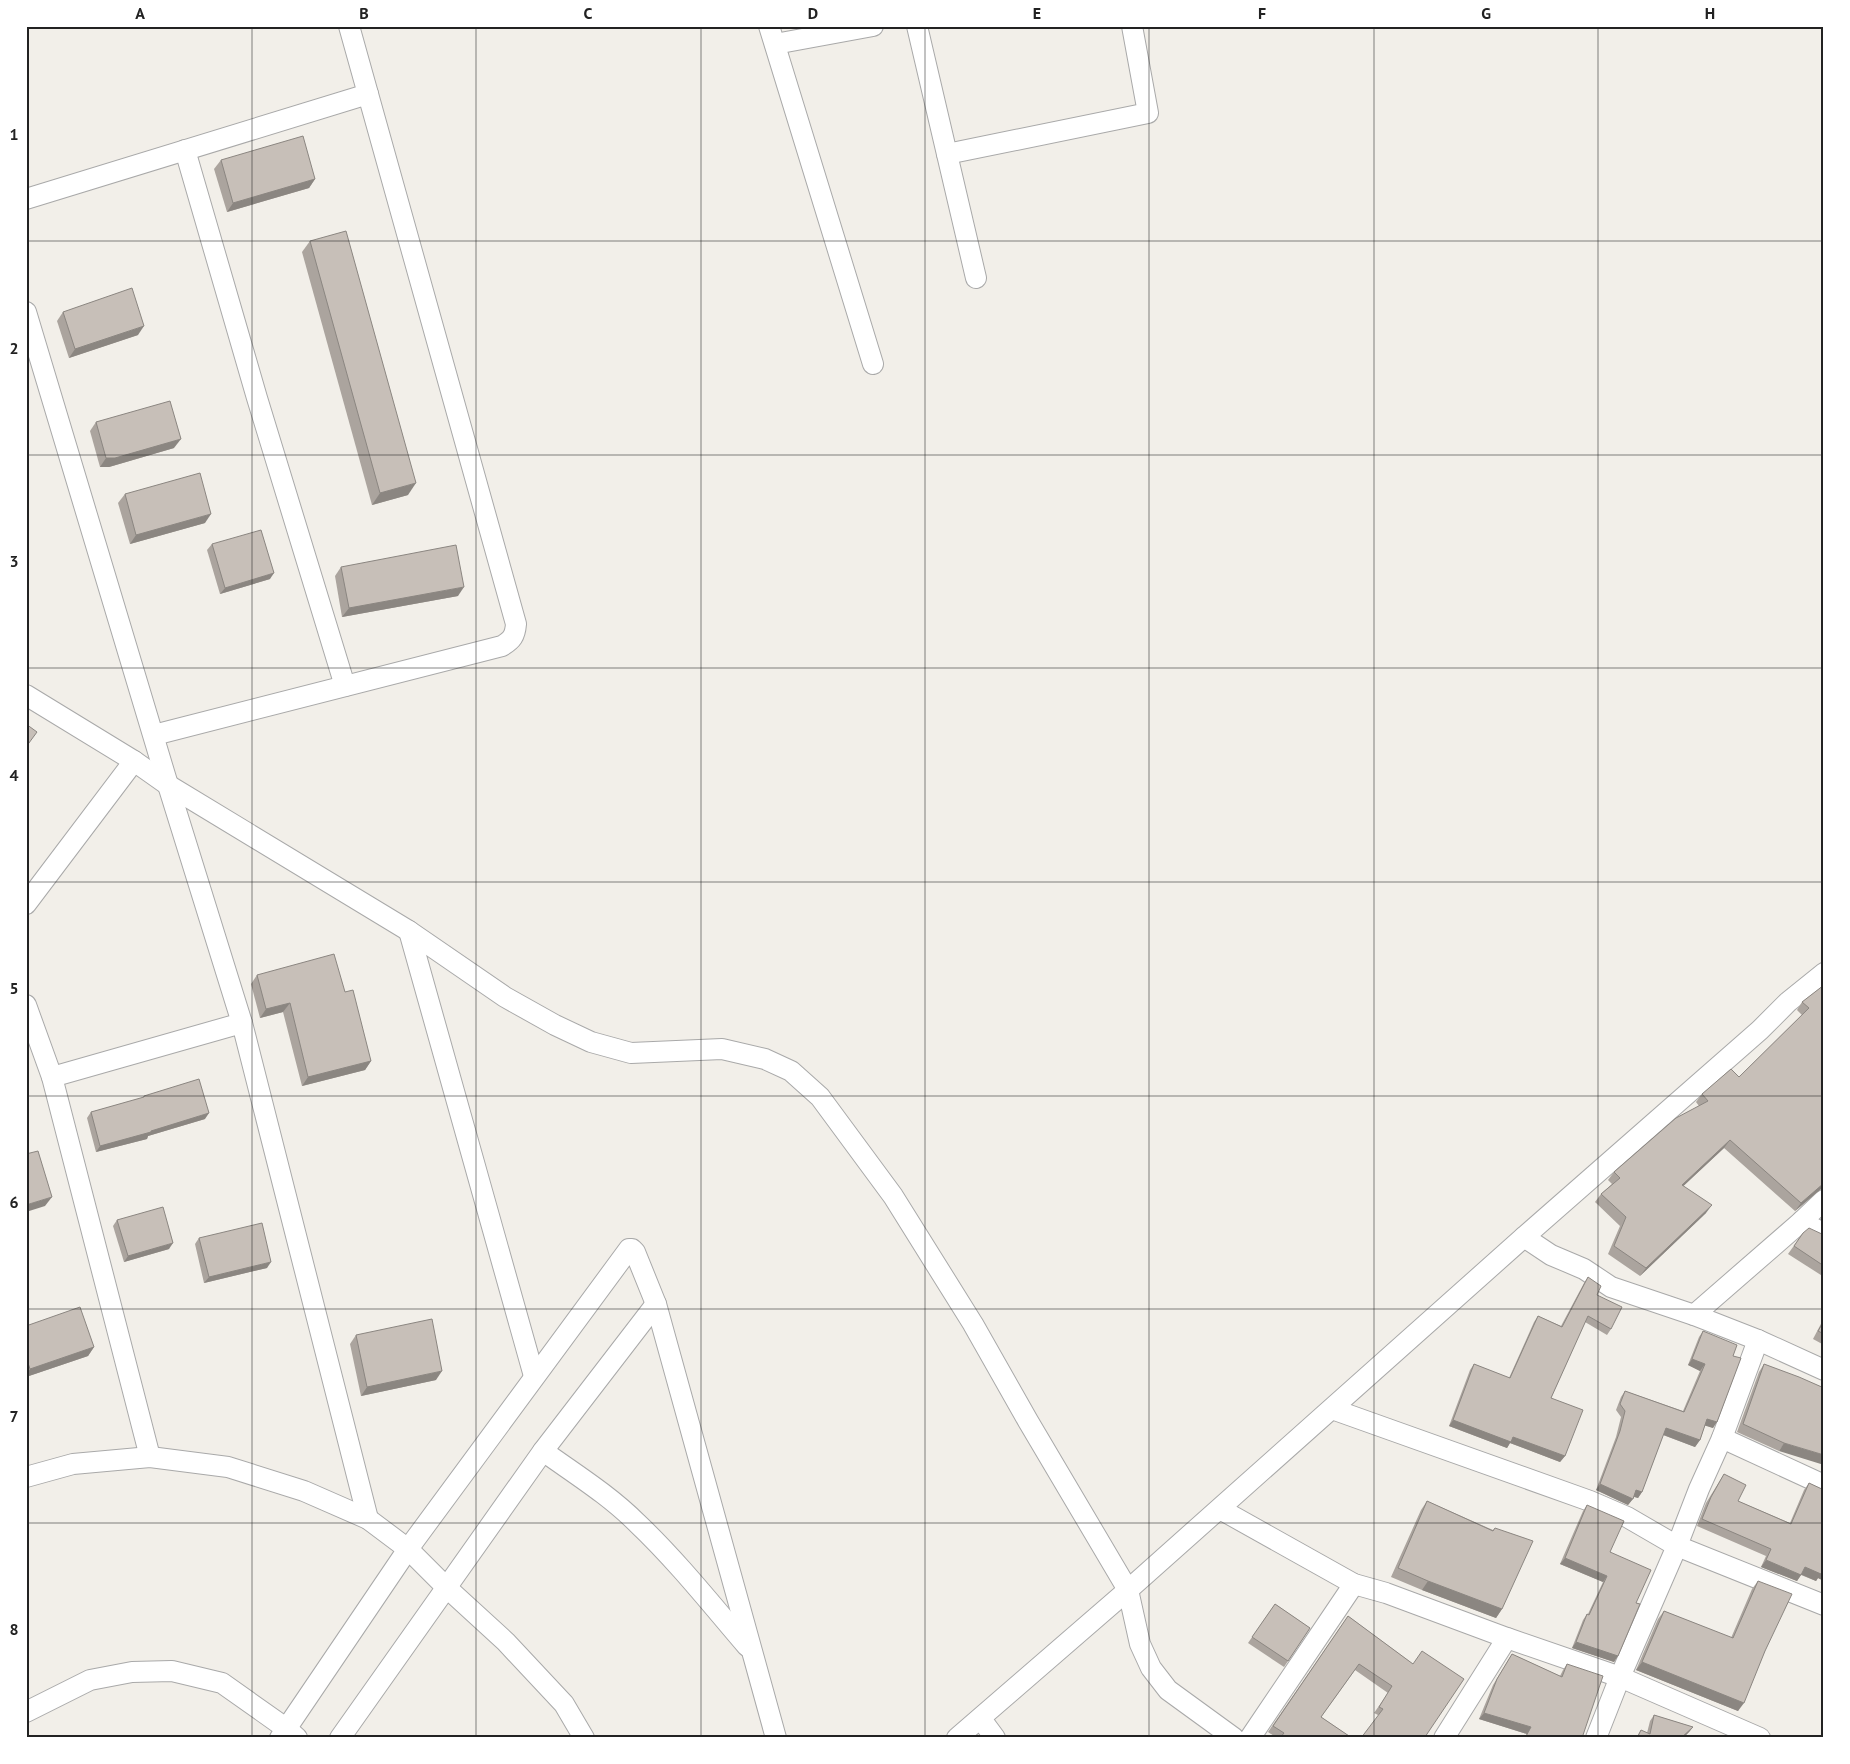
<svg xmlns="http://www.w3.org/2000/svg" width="1850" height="1764" font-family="'PT Sans',sans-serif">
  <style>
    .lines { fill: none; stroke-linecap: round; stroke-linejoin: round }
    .street-casing { stroke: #a9a9a9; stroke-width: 22 }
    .street { stroke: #fff; stroke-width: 20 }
    .wall { fill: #aba49e }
    .shaded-wall { fill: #8b8681 }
    .building { fill: #c7bfb8; stroke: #8b8681 }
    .grid { fill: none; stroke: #222; stroke-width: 1; stroke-opacity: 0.55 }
    .neatline { fill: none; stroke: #222; stroke-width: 2 }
    .grid-label { font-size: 16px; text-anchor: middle; font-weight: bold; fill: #222 }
  </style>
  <rect width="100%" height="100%" fill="#f2efe9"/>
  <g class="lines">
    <defs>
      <g id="street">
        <polyline points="769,26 873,364"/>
        <polyline points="917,26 976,278"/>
        <polyline points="775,44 873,26"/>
        <polyline points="185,150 257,398 345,686"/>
        <polyline points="947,154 1148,113 1132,26"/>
        <polyline points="26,199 368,94"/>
        <polyline points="26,312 168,785 242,1023 368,1519"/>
        <polyline points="26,695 134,761 168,785 409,931 505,997 555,1025 591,1042 631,1053 722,1049 765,1059 791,1071 820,1097 893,1196 973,1324 1028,1421 1128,1590 1140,1644 1151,1668 1168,1690 1234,1738"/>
        <path d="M154,735L502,646C512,640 515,636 516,624L349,26"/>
        <polyline points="26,904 134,761"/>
        <polyline points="409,931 534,1376"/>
        <polyline points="26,1005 52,1077 150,1457"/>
        <polyline points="52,1077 242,1023"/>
        <polyline points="1802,1221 1824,1234"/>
        <polyline points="1524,1237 1551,1255 1584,1269 1611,1287 1694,1315 1758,1340 1824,1370"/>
        <polyline points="1694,1315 1802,1221 1824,1200"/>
        <polyline points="1332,1409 1590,1501 1627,1517 1677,1546 1824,1605"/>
        <polyline points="1722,1438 1824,1485"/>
        <path d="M543,1451C575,1474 609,1495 637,1523C677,1561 711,1604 747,1646"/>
        <polyline points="26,1477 73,1464 150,1457 228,1467 304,1491 368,1519 408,1549 446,1587 506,1642 564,1704 584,1738"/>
        <polyline points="1220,1509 1354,1584 1386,1593 1507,1638 1620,1677 1760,1738"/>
        <polyline points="26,1712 90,1680 132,1672 172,1671 222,1683 287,1729 297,1738"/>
        <polyline points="981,1719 995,1738"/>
        <polyline points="280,1738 408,1549 629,1249 632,1249 635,1252 656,1304 776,1738"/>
        <polyline points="340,1738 543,1451 656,1304"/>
        <polyline points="957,1738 1128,1590 1524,1237 1760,1030 1788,1002 1824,973"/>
        <polyline points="1250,1738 1354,1584"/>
        <polyline points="1444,1738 1507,1638"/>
        <polyline points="1596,1738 1620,1677 1677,1546 1699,1489 1722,1438 1758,1340"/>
      </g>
    </defs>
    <use href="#street" class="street-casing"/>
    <use href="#street" class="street"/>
  </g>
  <g class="wall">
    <polygon points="221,160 315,179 309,188 227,212 214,169"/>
    <polygon points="310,241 408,495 372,505 302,252"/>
    <polygon points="63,312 138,335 69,358 57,321"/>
    <polygon points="96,422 174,448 109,467 100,467 90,431"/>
    <polygon points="125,494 205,523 130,544 118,503"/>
    <polygon points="212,544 270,579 220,594 207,550"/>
    <polygon points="341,567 458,596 342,617 335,576"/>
    <polygon points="257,975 345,992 371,1061 365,1070 302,1086 283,1012 260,1018 251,984"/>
    <polygon points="1824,985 1824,1189 1821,1189 1795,1211 1724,1148 1683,1186 1706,1213 1640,1276 1608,1254 1620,1226 1595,1202 1601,1194 1612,1184 1608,1180 1614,1172 1699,1106 1696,1102 1702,1094 1739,1077 1802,1015 1797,1010 1802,1002"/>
    <polygon points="144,1096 205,1119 148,1136 147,1139 96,1152 87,1118 91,1112 143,1098"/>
    <polygon points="117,1220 169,1249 124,1262 113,1226"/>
    <polygon points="1803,1233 1824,1235 1824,1277 1788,1254"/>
    <polygon points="199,1238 267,1268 204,1283 195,1244"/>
    <polygon points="1588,1277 1597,1295 1611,1329 1607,1335 1585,1322 1551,1398 1565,1456 1560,1462 1510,1443 1507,1448 1449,1426 1470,1370 1474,1364 1509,1378 1534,1322 1538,1316 1561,1326 1584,1283"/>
    <polygon points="1824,1318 1824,1345 1813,1339"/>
    <polygon points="26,1326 94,1347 88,1356 26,1377"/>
    <polygon points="1703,1331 1733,1356 1713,1428 1705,1425 1700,1440 1695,1447 1663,1435 1642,1492 1638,1498 1634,1497 1628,1505 1596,1490 1616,1437 1621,1417 1616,1410 1621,1397 1625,1391 1683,1411 1700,1371 1688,1365 1699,1337"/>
    <polygon points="356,1335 436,1380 361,1396 350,1344"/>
    <polygon points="1764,1364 1824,1388 1779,1451 1737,1432 1759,1372"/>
    <polygon points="1724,1474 1738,1501 1790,1523 1804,1490 1809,1483 1824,1490 1824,1581 1818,1578 1816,1581 1801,1575 1797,1581 1761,1567 1766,1556 1697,1526 1706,1503"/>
    <polygon points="1427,1501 1493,1530 1495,1528 1502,1609 1496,1618 1422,1590 1391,1577 1421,1510"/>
    <polygon points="1587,1505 1636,1603 1614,1662 1572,1648 1583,1620 1587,1614 1588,1614 1603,1582 1560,1564 1583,1511"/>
    <polygon points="1758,1581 1765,1651 1738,1711 1636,1670 1658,1619 1664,1611 1731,1638 1752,1589"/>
    <polygon points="1275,1604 1310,1628 1284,1667 1248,1643"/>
    <polygon points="1348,1616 1413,1664 1464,1679 1378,1715 1374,1713 1388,1693 1355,1670 1321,1717 1352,1738 1277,1738 1268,1732"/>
    <polygon points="1512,1654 1560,1676 1563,1670 1567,1664 1582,1738 1524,1738 1527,1734 1479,1719 1493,1685"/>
    <polygon points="1654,1715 1693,1727 1689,1732 1683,1738 1636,1738 1641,1730 1647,1733 1650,1721"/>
  </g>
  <g class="shaded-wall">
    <polygon points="315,179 309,188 227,212 233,203"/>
    <polygon points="144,326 138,335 69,358 75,349"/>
    <polygon points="181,439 174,448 109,467 100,467 106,458"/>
    <polygon points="416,483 408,495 372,505 380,493"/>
    <polygon points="211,514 205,523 130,544 136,535"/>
    <polygon points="274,573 270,579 220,594 225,588"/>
    <polygon points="464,587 458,596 342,617 349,608"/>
    <polygon points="290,1003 283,1012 260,1018 266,1009"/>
    <polygon points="371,1061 365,1070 302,1086 308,1077"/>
    <polygon points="209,1113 205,1119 148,1136 147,1139 96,1152 100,1146"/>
    <polygon points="1730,1140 1724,1148 1676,1193 1682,1185"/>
    <polygon points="1824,1183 1824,1189 1821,1189 1795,1211 1801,1203"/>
    <polygon points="52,1197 45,1206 26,1212 26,1205"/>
    <polygon points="1712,1205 1706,1213 1640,1276 1646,1268"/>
    <polygon points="173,1243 169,1249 124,1262 128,1256"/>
    <polygon points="271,1262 267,1268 204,1283 209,1277"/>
    <polygon points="94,1347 88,1356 26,1377 26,1375 30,1369"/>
    <polygon points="1692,1359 1705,1364 1700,1371 1688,1365"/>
    <polygon points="442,1371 436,1380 361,1396 367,1387"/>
    <polygon points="1707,1419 1717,1422 1713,1428 1703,1425"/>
    <polygon points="1453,1420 1513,1437 1565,1456 1560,1462 1510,1443 1507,1448 1449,1426"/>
    <polygon points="1666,1428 1700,1440 1695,1447 1661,1434"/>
    <polygon points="1784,1443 1824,1455 1824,1465 1779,1451"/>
    <polygon points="1600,1484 1633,1499 1628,1505 1596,1490"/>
    <polygon points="1636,1490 1642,1492 1638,1498 1632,1496"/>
    <polygon points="1565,1558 1607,1576 1603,1582 1560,1564"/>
    <polygon points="1766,1560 1801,1575 1797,1581 1761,1567"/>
    <polygon points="1805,1567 1824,1572 1824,1581 1818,1578 1816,1581 1800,1574"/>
    <polygon points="1428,1581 1502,1609 1496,1618 1422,1590"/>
    <polygon points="1576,1642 1618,1656 1614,1662 1572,1648"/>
    <polygon points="1642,1662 1744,1703 1738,1711 1636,1670"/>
    <polygon points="1484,1713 1531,1727 1527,1734 1479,1719"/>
    <polygon points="1693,1727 1689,1732 1683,1738 1681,1738"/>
  </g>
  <g class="building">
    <polygon points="303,136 315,179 233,203 221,160"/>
    <polygon points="346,231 416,483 380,493 310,241"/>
    <polygon points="132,288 144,326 75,349 63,312"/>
    <polygon points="170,401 181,439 115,458 106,458 96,422"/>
    <polygon points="200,473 211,514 136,535 125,494"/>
    <polygon points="261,530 274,573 225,588 212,544"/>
    <polygon points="456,545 464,587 349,608 341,567"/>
    <polygon points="26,724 37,732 26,747"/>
    <polygon points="334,954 345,992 353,990 371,1061 308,1077 290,1003 266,1009 257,975"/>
    <polygon points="1824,985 1824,1183 1801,1203 1730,1140 1682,1185 1712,1205 1646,1268 1614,1246 1626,1217 1601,1194 1620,1178 1614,1172 1676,1118 1708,1101 1702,1094 1731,1069 1739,1077 1809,1008 1802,1002"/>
    <polygon points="199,1079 209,1113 151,1131 151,1132 100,1146 91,1112 144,1097 144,1096"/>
    <polygon points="38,1151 52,1197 26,1205 26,1154"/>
    <polygon points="163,1207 173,1243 128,1256 117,1220"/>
    <polygon points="262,1223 271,1262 209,1277 199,1238"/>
    <polygon points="1809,1228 1824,1235 1824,1266 1794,1246 1803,1233"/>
    <polygon points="1588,1277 1601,1286 1597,1295 1622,1307 1611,1329 1588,1316 1551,1398 1583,1410 1565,1456 1513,1437 1511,1442 1453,1420 1474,1364 1510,1378 1538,1316 1562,1327"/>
    <polygon points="80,1307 94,1347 30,1369 26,1357 26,1326"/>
    <polygon points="432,1319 442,1371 367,1387 356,1335"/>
    <polygon points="1824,1321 1824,1334 1818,1331"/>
    <polygon points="1703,1331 1737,1345 1733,1356 1741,1358 1717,1422 1707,1419 1700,1440 1666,1428 1642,1492 1636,1490 1633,1499 1600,1484 1620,1431 1625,1411 1620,1404 1625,1391 1684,1412 1705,1364 1692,1359"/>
    <polygon points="1764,1364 1799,1377 1824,1388 1824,1455 1784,1443 1743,1424"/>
    <polygon points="1724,1474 1746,1485 1738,1501 1791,1524 1809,1483 1824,1490 1824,1572 1822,1571 1821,1574 1805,1567 1801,1575 1766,1560 1771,1549 1702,1519 1711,1497"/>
    <polygon points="1427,1501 1493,1531 1495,1528 1533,1541 1502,1609 1428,1581 1398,1568"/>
    <polygon points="1587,1505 1624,1521 1610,1552 1651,1570 1636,1603 1640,1604 1618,1656 1576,1642 1587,1614 1589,1615 1607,1576 1565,1558"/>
    <polygon points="1758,1581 1792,1594 1765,1651 1744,1703 1642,1662 1664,1611 1733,1638"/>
    <polygon points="1275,1604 1310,1628 1288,1661 1252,1637"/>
    <polygon points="1348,1616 1413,1664 1422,1651 1464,1679 1425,1737 1425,1738 1361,1738 1383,1709 1379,1707 1392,1686 1359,1664 1321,1717 1352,1738 1280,1738 1284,1733 1273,1726"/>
    <polygon points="1512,1654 1562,1677 1567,1664 1603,1676 1582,1738 1525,1738 1531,1727 1484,1713 1497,1679"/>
    <polygon points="1654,1715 1693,1727 1681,1738 1637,1738 1641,1730 1650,1734"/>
  </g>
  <path class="grid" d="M252,26V1738M476,26V1738M701,26V1738M925,26V1738M1149,26V1738M1374,26V1738M1598,26V1738M26,241H1824M26,455H1824M26,668H1824M26,882H1824M26,1096H1824M26,1309H1824M26,1523H1824"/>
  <rect width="1850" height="1764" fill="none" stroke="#ffffff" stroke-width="55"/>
  <rect x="28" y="28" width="1794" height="1708" class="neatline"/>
  <g class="grid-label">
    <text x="140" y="19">A</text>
    <text x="364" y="19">B</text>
    <text x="588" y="19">C</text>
    <text x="813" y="19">D</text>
    <text x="1037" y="19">E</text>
    <text x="1262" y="19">F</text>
    <text x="1486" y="19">G</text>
    <text x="1710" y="19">H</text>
    <text x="14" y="140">1</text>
    <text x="14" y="354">2</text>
    <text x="14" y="567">3</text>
    <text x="14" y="781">4</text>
    <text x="14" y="994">5</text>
    <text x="14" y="1208">6</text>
    <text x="14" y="1422">7</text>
    <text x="14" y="1635">8</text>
  </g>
</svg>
